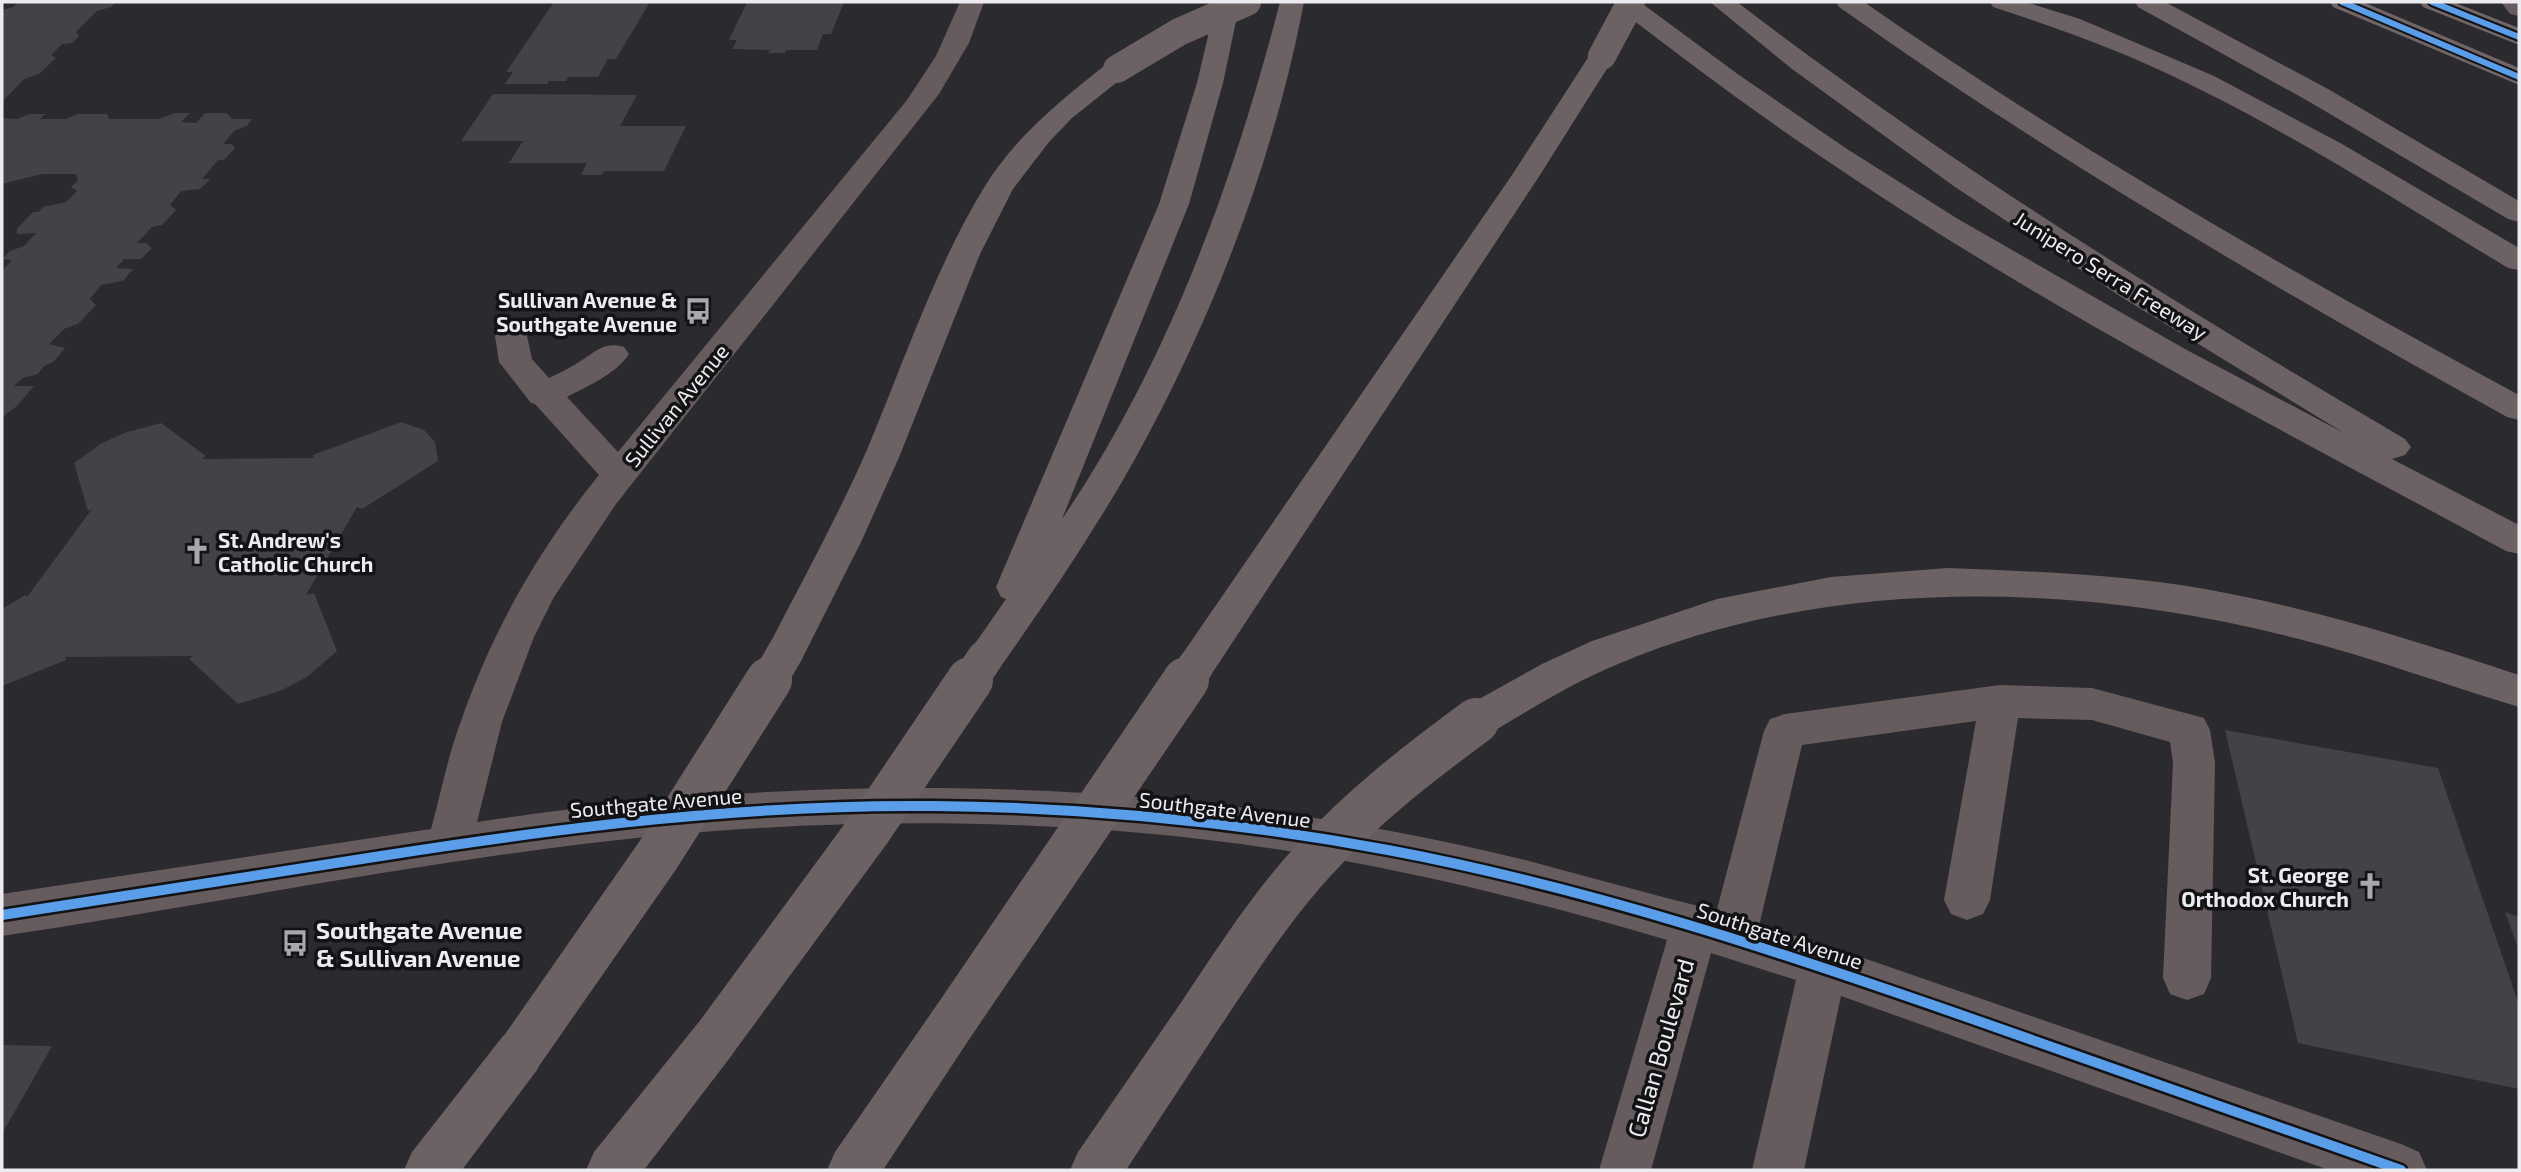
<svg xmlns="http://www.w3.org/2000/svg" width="2521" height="1172" font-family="'Exo 2',sans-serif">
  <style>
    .building { fill: #434246 }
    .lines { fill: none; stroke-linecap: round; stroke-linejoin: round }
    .minor { fill: #665b5d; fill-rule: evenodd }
    .major { fill: #716566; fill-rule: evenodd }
    .highway { fill: #6c6163; fill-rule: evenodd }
    .highway-bridge-far2 { stroke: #6c6163; stroke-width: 28 }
    .highway-bridge-far1 { stroke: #6c6163; stroke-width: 36 }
    .highway-bridge { stroke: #6c6163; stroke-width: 46 }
    .cycleway-far1-casing { stroke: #131215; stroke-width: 10 }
    .cycleway-casing { stroke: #131215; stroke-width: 15 }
    .cycleway-far1 { stroke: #5a9eea; stroke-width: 6 }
    .cycleway { stroke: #5a9eea; stroke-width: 10 }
    .labels { text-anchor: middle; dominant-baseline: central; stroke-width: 7; stroke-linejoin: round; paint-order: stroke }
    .street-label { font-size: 21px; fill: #ecebef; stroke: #131215 }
    .poi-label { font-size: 21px; font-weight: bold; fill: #ecebef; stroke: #131215; text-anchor: end }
    .near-poi-label { font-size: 24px; font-weight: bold; fill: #ecebef; stroke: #131215; text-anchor: start }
    .near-street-label { font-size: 24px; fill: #ecebef; stroke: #131215 }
  </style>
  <rect width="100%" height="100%" fill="#2b2a2f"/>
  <g class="building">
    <polygon points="18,2 117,2 111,7 97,11 76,32 79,36 72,43 62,44 51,55 56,58 39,74 24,79 2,102 2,10 13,7"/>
    <polygon points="554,2 650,2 616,59 608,59 598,77 568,77 566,81 549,81 547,84 505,84 513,72 506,72"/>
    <polygon points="747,2 844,2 831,34 823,34 817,50 786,50 785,53 768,53 770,50 732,49 737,40 729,40"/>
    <polygon points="493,94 637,95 620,126 686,126 664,171 604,171 602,175 581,175 587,163 509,163 523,141 461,141"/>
    <polygon points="175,113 190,113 181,122 196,123 205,113 227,113 232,119 252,119 247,126 234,131 223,144 232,144 235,148 224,160 218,160 202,179 210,179 200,189 181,191 170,205 176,210 162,225 152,227 137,243 146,243 152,248 141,259 124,259 116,268 133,269 123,281 101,285 90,299 96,305 78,324 64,329 49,344 65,348 53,362 44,366 38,374 23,378 14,386 34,386 17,406 2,417 2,271 12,260 2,259 10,251 24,246 36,233 17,234 17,229 33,212 38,212 43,207 66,202 77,191 71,187 78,180 76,174 42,174 2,184 2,118 17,119 29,114 45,114 40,119 66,119 78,114 107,114 109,119 158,119"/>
    <polygon points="401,422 424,430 435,442 438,461 362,509 357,507 306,595 314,593 337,651 307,677 280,691 238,704 189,659 193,656 65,657 66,660 2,686 2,609 25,595 27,597 92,509 88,511 74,463 102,443 127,432 161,423 206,456 202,459 314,458 313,455"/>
    <polygon points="2225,730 2438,768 2519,1005 2519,1089 2298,1043"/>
    <polygon points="2505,912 2519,917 2519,951"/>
    <polygon points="2,1045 52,1046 2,1134"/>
  </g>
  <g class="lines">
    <g class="minor">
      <path d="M960,2H984L969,43L939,94L616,504L554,597L534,637L502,722L477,822C827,769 1184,775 1529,861C1573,873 1618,885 1663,897C1681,902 1700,905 1716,913L1764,731L1770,719L1785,714L2000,685L2092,688L2204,718L2210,730L2215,763L2211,978L2204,994L2187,1000L2170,994L2163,978L2173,763L2170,742L2092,720L2018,718L1990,900L1983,914L1967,920L1951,914L1944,900L1976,721L1802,745L1759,926L1823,944L2401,1144L2419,1152L2427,1170H2329L1841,996L1804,1170H1752L1796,980L1711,953L1651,1170H1599L1667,940C1543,903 1417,872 1288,851C1077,818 859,816 646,837C430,859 217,904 2,936V894L431,829C441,793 448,755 461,721C492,631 539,549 599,475L535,404L531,403L499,362L495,336L505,321L516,318L527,321L532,328L527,336L532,359L549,378C559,373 570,368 579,362C596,352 603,341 624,347L629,354C615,375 589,385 567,397L618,452L907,100L936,56Z"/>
      <polygon points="2501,2 2519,2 2519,16 2510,14"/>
    </g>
    <g class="major">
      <polygon points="2330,2 2363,2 2519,68 2519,85 2333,7"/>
      <polygon points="2420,2 2453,2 2519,28 2519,45 2423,7"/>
    </g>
    <g class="highway">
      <path d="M1216,2H1240L1223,83L1189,204L1062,519C1168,363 1233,183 1280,2H1304C1274,160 1213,318 1135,459C1094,532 1047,601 999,669L985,674L971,669L965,658L1006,599L1001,597L996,587L1159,204L1197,83Z"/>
      <path d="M1613,2H1640L1739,75L1847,149L1958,219L2185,349L2344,433L2123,298L1955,187L1792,69L1710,2H1737C1949,164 2175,304 2405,439L2411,447L2405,455L2392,459L2519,525V554L2506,551C2276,427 2042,307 1826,160C1754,112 1685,60 1616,7Z"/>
      <path d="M1836,2H1864C2074,148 2294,274 2519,395V420L2507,417C2278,290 2053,159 1839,7Z"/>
      <path d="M1990,2H2026L2080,19L2214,76L2342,144L2519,248V270L2508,268C2384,193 2261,113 2128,56C2084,38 2039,22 1993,7Z"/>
      <polygon points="2135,2 2165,2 2328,89 2519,201 2519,222 2508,219 2308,101 2138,7"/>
      <polygon points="1602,48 1611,50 1615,56 1540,175 1209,678 1195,683 1181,678 1175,667 1181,656 1512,175 1593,50"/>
      <path d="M1117,61L1126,63L1130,69L1126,75L1072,118L1049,142L1013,189L980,254L900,455L862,540L806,651L800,662L786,666L772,662L766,651C800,585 836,520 866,452C903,365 935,267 985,186C1016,136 1062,99 1108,63Z"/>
      <path d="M1948,568C2026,571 2103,574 2181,585C2296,603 2408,638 2519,675V707C2445,685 2374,658 2299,639C2079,582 1830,575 1618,664C1574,682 1532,708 1491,733L1476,738L1461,733L1455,721L1461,709L1542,664L1592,641L1717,599L1831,577Z"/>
      <polygon points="1197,997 1214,1004 1221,1020 1214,1036 1126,1170 1070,1170 1078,1152 1180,1004"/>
      <polygon points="951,1002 968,1009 975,1025 968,1041 883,1170 827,1170 835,1152 934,1009"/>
      <polygon points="715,1016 732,1023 740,1039 732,1055 644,1170 586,1170 594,1152 698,1023"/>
      <polygon points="520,1029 537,1036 545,1053 537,1070 462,1170 404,1170 412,1152 503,1036"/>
    </g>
    <g class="highway-bridge-far2">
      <polyline points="1602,56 1631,2"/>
      <polyline points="1117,69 1179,32 1247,2"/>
    </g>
    <g class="highway-bridge-far1">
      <polyline points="768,682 786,651"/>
      <polyline points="969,682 985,658"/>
      <polyline points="1185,682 1195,667"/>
    </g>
    <g class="highway-bridge">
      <path d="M1197,1020C1234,965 1269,909 1314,860C1362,807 1419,763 1476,721"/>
      <polyline points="951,1025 1186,680"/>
      <polyline points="715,1039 867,832 970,680"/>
      <polyline points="520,1053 658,855 769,680"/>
    </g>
    <defs>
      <g id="cycleway-far1">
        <polyline points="2342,2 2519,77"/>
        <polyline points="2432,2 2519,37"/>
      </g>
      <path id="cycleway" d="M2,915C128,895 254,875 381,856C565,827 747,804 934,806C1086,807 1238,822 1388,850C1591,888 1787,954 1981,1022C2121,1071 2261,1120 2401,1170"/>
    </defs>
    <use href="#cycleway-far1" class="cycleway-far1-casing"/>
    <use href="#cycleway" class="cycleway-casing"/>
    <use href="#cycleway-far1" class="cycleway-far1"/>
    <use href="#cycleway" class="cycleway"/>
  </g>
  <defs>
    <symbol id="bus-bare" viewBox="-9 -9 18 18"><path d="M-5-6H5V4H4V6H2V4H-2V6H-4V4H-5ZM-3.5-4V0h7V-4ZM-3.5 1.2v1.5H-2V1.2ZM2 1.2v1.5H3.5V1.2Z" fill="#a8a7ac" stroke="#131215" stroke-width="2.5" paint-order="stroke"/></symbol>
    <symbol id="church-bare" viewBox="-9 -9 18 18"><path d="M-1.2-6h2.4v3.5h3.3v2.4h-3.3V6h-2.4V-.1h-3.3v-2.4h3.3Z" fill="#a8a7ac" stroke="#131215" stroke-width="2.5" paint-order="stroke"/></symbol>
  </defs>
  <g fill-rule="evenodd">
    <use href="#bus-bare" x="679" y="292" width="38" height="38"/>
    <use href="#church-bare" x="178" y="532" width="38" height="38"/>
    <use href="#church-bare" x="2351" y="867" width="38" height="38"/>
    <use href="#bus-bare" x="276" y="924" width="38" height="38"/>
  </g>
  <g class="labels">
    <g class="street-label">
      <text transform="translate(2111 275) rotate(32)">Junipero Serra Freeway</text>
      <text transform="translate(676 405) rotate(-51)">Sullivan Avenue</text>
      <text transform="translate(656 802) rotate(-5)">Southgate Avenue</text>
      <text transform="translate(1225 809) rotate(7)">Southgate Avenue</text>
      <text transform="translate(1780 935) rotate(18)">Southgate Avenue</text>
    </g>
    <g class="poi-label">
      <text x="677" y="299">Sullivan Avenue &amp;<tspan x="677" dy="24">Southgate Avenue</tspan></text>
      <text x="218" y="539" text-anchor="start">St. Andrew's<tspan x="218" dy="24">Catholic Church</tspan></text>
      <text x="2349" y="874">St. George<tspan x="2349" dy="24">Orthodox Church</tspan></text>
    </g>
    <g class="near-poi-label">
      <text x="316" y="929">Southgate Avenue<tspan x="316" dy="28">&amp; Sullivan Avenue</tspan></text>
    </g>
    <g class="near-street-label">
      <text transform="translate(1660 1048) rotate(-74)">Callan Boulevard</text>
    </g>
  </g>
  <rect width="2521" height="1172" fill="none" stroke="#ecebef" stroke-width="7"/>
</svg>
